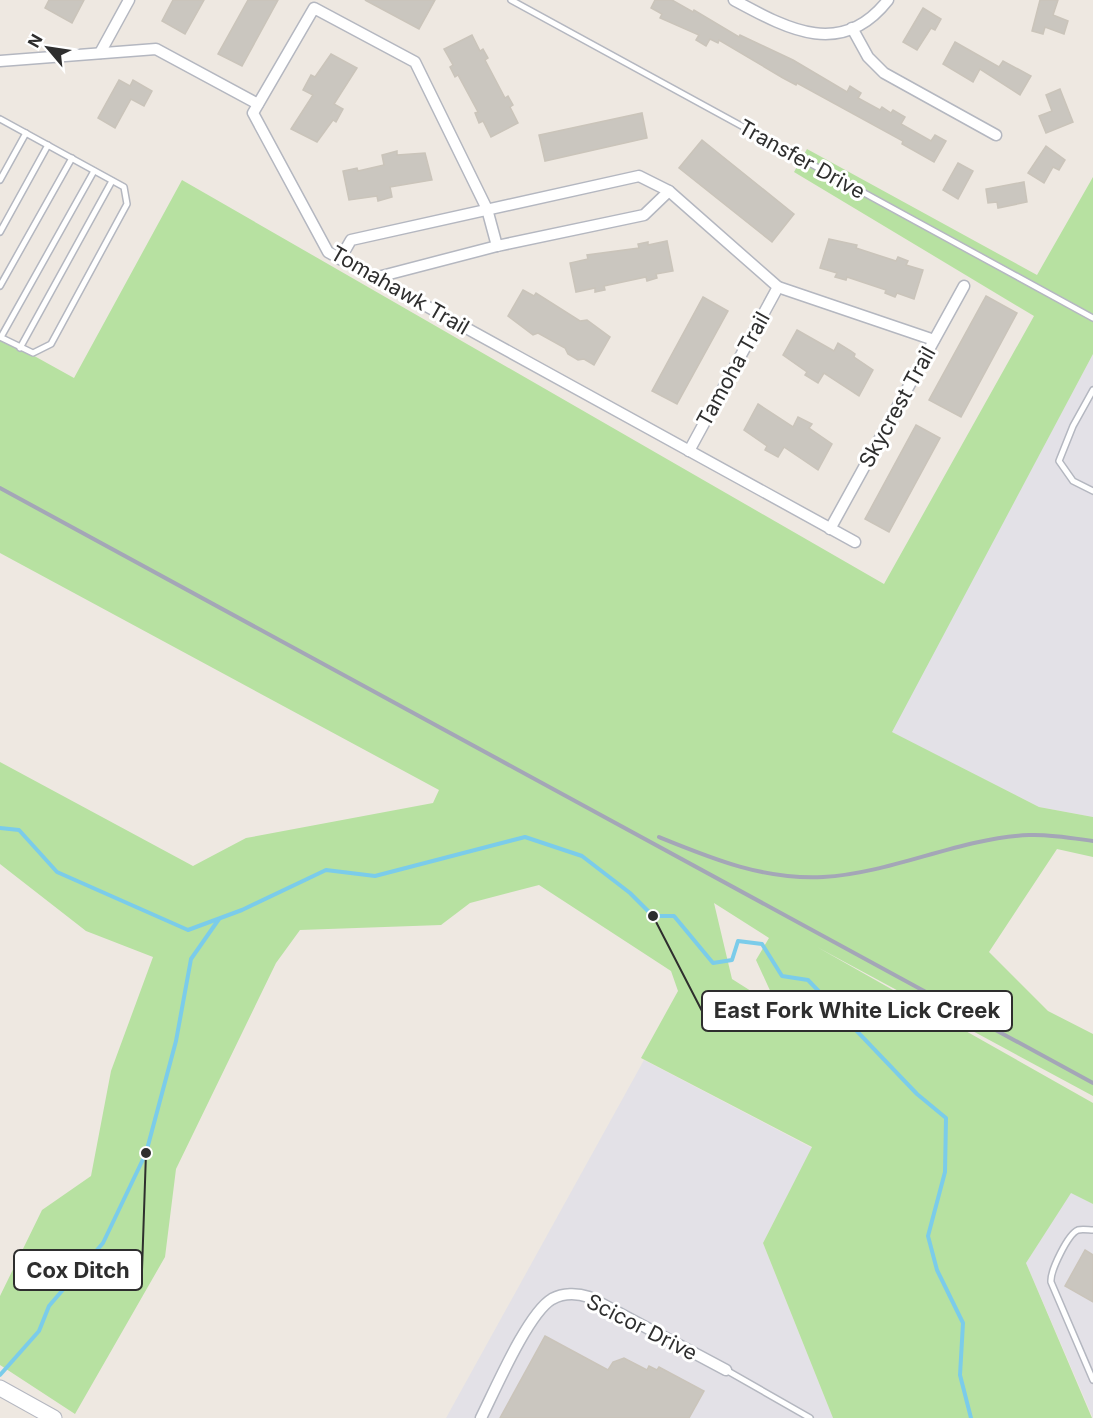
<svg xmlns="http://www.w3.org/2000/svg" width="1093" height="1418" font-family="Inter,sans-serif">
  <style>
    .industrial { fill: #e3e1e7 }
    .green { fill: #b7e1a1; fill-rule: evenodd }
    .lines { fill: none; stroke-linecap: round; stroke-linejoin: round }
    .stream { stroke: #7bccea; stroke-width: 4 }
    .building { fill: #cac6bf; stroke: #cac4ba; stroke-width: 1.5 }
    .lane-casing { stroke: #b4b7c0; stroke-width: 8 }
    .street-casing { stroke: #b4b7c0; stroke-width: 13 }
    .secondary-casing { stroke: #b4b7c0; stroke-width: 17 }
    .lane { stroke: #fff; stroke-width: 5 }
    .street { stroke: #fff; stroke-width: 10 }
    .secondary { stroke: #fff; stroke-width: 15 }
    .rail { stroke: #a4a6b7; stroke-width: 4 }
    .labels { text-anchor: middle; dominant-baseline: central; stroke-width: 6; stroke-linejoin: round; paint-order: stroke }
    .street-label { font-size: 21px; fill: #2e2e2e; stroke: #fff }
    .leader { fill: none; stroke: #2e2e2e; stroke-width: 2 }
    .callout-dot { fill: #2e2e2e; stroke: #fff; stroke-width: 2 }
    .callout { fill: #fff; stroke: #2e2e2e; stroke-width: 2 }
    .callout-label { font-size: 22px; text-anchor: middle; font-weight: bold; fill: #2e2e2e }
  </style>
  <rect width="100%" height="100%" fill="#eee8e1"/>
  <g class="industrial">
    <polygon points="1093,354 1093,817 1039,807 891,732"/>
    <polygon points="644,1060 812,1148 763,1243 833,1418 446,1418"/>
    <polygon points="1071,1192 1093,1204 1093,1418 1026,1263"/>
  </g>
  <path class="green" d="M807,149L1037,275L1093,177V354L892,732L1039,807L1093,817V857L1057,849L989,952L1048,1011L1093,1034V1096L817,947L1093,1103V1204L1071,1193L1026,1263L1092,1418H833L763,1243L812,1147L641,1058L678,991L671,971L539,885L470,903L441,925L300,930L276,963L176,1169L165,1257L75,1414L0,1365V1296L42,1210L91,1176L111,1071L153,957L86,931L0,864V762L193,866L246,838L433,803L439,790L0,553V337L74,378L182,180L884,584L1034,316L794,172ZM714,903L769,938L756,960L778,1008L732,979Z"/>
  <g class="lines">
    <g class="stream">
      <polyline points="0,828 19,830 57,872 188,930 242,910 326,870 375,876 525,837 582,856 630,893 653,916 674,916 713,963 732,960 738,941 762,944 782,976 808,980 917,1094 946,1118 945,1172 928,1236 937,1270 963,1323 960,1375 971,1418"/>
      <polyline points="0,1375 39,1331 49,1306 103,1243 146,1153 176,1041 191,959 219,919"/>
    </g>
  </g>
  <g class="building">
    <polygon points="49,0 84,0 72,23 45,8"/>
    <polygon points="173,0 204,0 185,34 162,21"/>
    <polygon points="248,0 278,0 242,66 218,54"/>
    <polygon points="365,0 435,0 419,29"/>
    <polygon points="655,0 672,0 693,12 694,10 739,37 740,35 793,60 847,92 850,86 861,93 858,98 880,110 882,107 891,113 893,110 905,117 901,124 931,141 935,135 946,141 934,162 902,144 903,141 797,83 796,85 783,78 719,40 718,43 710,39 706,46 696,40 699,35 660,18 662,14 651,8"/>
    <polygon points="1040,0 1058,0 1053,15 1068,21 1064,34 1045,27 1043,34 1032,31"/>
    <polygon points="923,8 941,19 935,30 931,28 917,50 903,42"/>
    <polygon points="472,35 480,51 483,49 488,58 485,60 505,98 508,96 513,105 510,107 518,123 491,137 483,121 479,123 475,113 478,112 458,75 455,77 450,67 453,65 444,49"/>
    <polygon points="955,42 999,67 1003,61 1031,76 1020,95 980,69 973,82 943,64"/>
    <polygon points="331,54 357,68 334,104 343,109 336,122 333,120 317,142 291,129 313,95 303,90 311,75 315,77"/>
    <polygon points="119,80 130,86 133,80 152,91 144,106 131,99 115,128 98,118"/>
    <polygon points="1060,89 1073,122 1046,133 1039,116 1052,111 1046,95"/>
    <polygon points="642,113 647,138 545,161 539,135"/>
    <polygon points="702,140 794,214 772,242 679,168"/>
    <polygon points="1046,146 1065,160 1059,170 1053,167 1044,183 1028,173"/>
    <polygon points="397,151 397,155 425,153 432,180 390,187 392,197 378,201 377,196 349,200 343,171 357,168 358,171 384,165 382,155"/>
    <polygon points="958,163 973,171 958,199 943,190"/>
    <polygon points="1024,182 1027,202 998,208 997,202 988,203 986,189"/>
    <polygon points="829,239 857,245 856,248 896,261 898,257 908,261 906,265 923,270 914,299 897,293 895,297 885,293 886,290 847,277 846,280 835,277 837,273 820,268"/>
    <polygon points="667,241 673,271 656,274 657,278 647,281 646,277 604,286 605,290 595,292 595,288 576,292 570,263 588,259 587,255 639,248 638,244 648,242 648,245"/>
    <polygon points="523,290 534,296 536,293 580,321 587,320 610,337 594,365 584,359 578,360 568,354 565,348 538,333 533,335 508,316"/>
    <polygon points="986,296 1017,313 961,417 929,400"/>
    <polygon points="703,297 728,311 677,404 652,391"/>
    <polygon points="797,330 834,351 838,343 851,351 855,354 854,357 873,370 859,396 824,373 818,383 805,375 807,372 783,355"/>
    <polygon points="758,404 793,427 798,417 812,424 809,428 832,444 818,470 784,447 778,457 765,450 767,446 744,430"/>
    <polygon points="916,425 940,438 889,532 865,519"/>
    <polygon points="1085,1250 1093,1255 1093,1302 1065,1286"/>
    <polygon points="545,1336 608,1370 613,1362 624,1358 647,1370 649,1366 657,1370 659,1367 704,1391 689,1418 500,1418"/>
  </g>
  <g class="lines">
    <defs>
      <g id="lane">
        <polyline points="511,0 1093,318"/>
        <polyline points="0,119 124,187 127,204 51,344 33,353 0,337"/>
        <polyline points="0,180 26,133"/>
        <polyline points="0,232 48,145"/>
        <polyline points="0,286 72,158"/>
        <polyline points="1,337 94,171"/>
        <polyline points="20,348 112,181"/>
        <polyline points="1093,390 1073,426 1059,461 1073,481 1093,491"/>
        <path d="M1093,1230C1089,1230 1082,1229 1078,1230C1068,1234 1050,1271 1051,1282L1093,1380"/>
        <polyline points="726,1370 810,1418"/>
      </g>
      <g id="street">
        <path d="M734,0C786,28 841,60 888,0"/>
        <polyline points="852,28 868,57 884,73 996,135"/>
        <polyline points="100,53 129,0"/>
        <polyline points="0,61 156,49 258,104"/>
        <polyline points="497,246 487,209 415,62 314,8 253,113 328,252 855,542"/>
        <polyline points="340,259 351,240 639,176 669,191 778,287 934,340"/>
        <polyline points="374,278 497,246 644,215 669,191"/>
        <polyline points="689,451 778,287"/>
        <polyline points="830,529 964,286"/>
        <path d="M481,1418C495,1390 528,1313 552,1299C563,1293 577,1293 589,1297L726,1370"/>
      </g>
      <polyline id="secondary" points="0,1388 54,1418"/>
    </defs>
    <use href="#lane" class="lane-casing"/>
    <use href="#street" class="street-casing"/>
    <use href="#secondary" class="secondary-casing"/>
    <use href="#lane" class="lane"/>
    <use href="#street" class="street"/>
    <use href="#secondary" class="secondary"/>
    <g class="rail">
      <polyline points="0,488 1093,1083"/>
      <path d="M659,837C713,859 764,880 823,877C893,873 959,838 1029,835C1050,834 1072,838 1093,841"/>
    </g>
  </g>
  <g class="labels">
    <g class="street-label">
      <text transform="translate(802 159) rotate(29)">Transfer Drive</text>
      <text transform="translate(400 290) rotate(30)">Tomahawk Trail</text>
      <text transform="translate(733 369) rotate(-61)">Tamoha Trail</text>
      <text transform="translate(897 407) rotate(-61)">Skycrest Trail</text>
      <text transform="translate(642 1327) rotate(27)">Scicor Drive</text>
    </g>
  </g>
  <path class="leader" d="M653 916L702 1011M146 1153L142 1270"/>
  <g class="callout-dot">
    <circle cx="653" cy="916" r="6"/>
    <circle cx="146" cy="1153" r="6"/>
  </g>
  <g class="callout">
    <rect x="702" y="991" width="310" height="40" rx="6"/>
    <rect x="14" y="1250" width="128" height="40" rx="6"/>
  </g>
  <g class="callout-label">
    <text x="857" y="1018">East Fork White Lick Creek</text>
    <text x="78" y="1278">Cox Ditch</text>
  </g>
  <g transform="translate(48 48) rotate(299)" stroke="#ffffff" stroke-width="4.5" paint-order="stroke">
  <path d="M0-4.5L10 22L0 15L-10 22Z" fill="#2e2e2e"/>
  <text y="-9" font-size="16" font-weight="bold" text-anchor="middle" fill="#2e2e2e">N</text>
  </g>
</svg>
